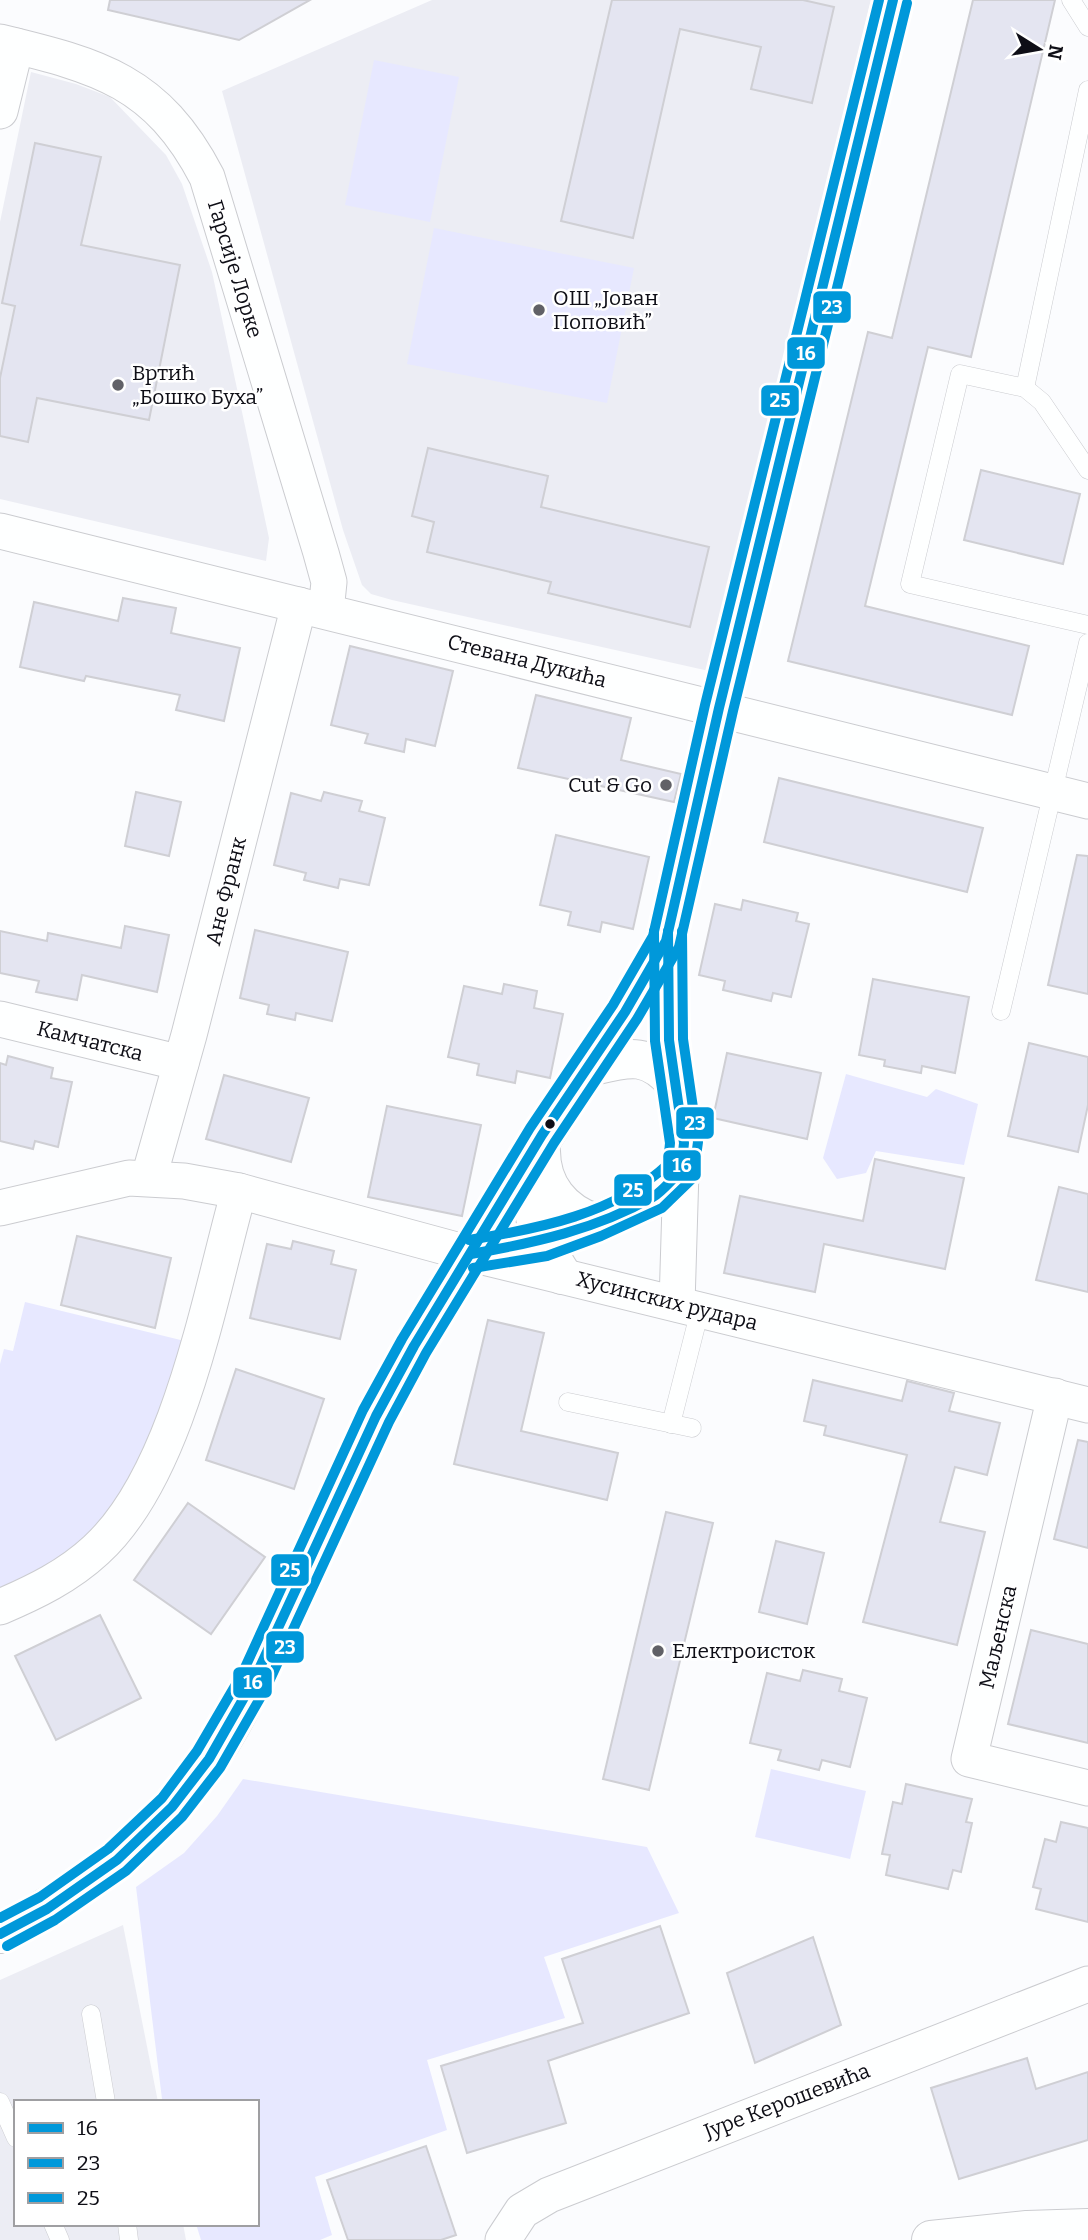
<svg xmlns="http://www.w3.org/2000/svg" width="1088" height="2240" font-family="Bitter,serif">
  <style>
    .built { fill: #ecedf4 }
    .green { fill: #e7e8ff }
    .building { fill: #e4e5f1; stroke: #cfcfd4; stroke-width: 2 }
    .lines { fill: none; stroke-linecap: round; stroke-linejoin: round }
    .service-casing { stroke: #cbccd0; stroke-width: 19 }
    .minor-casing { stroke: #cbccd0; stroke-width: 37 }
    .tertiary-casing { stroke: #cbccd0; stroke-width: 40 }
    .secondary-casing { stroke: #cbccd0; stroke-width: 40 }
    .service { stroke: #feffff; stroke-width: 18 }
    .minor { stroke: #feffff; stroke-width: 35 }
    .tertiary { stroke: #feffff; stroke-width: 38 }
    .secondary { stroke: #feffff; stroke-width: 38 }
    .bus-1-casing { stroke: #fff; stroke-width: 16 }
    .bus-2-casing { stroke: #fff; stroke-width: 16 }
    .bus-3-casing { stroke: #fff; stroke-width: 16 }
    .bus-1 { stroke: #0098da; stroke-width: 10 }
    .bus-2 { stroke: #0098da; stroke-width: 10 }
    .bus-3 { stroke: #0098da; stroke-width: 10 }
    .poi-dot { fill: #616167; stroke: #fff; stroke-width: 2.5 }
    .bus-dot { fill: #0e0e16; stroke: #fff; stroke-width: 2.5 }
    .labels { text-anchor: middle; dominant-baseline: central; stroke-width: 5; stroke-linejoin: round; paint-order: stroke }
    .street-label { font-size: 21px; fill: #0e0e16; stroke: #fff }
    .poi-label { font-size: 21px; fill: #0e0e16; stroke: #fff; text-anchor: start }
    .line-badge { stroke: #fff; stroke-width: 2.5 }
    .badge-label { font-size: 19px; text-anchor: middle; font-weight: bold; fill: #fff }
  </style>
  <rect width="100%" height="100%" fill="#fbfcfe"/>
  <g class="built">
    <polygon points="432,0 871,0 709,671 392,600 371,594 362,585 343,530 222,91"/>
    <polygon points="31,72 76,84 110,97 166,155 182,184 212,272 269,538 266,561 0,499 0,222"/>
    <polygon points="123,1925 158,2102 16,2102 16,2224 183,2224 186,2240 0,2240 0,1980"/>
  </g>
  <g class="green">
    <polygon points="374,60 459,77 430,222 345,205"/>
    <polygon points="434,228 634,268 607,403 407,364"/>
    <polygon points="846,1074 927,1097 936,1089 978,1104 964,1165 876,1151 866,1173 837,1179 823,1158"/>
    <polygon points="25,1302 197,1344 116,1530 0,1607 0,1364 4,1349 13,1351"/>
    <polygon points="771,1769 866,1791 850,1859 755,1837"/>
    <polygon points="243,1779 647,1847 679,1913 544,1957 565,2018 427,2060 447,2130 315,2177 332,2235 320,2240 201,2240 196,2224 257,2224 257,2102 162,2099 136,1887 184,1853 217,1816"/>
  </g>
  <g class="building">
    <polygon points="110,0 310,0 239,40 108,10"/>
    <polygon points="612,0 803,0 834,7 812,103 751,89 761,47 680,29 633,238 561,221"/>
    <polygon points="973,0 1055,0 971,357 928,347 865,606 1029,646 1012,715 788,661 868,332 892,338"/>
    <polygon points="35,143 101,157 81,245 180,265 149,420 37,398 28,442 0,436 0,378 15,306 2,303"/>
    <polygon points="428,448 548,476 541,507 709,547 690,627 548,593 551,582 427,552 434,522 412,516"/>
    <polygon points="981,470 1080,494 1063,564 964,540"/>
    <polygon points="123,598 176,608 171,633 240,648 224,721 176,710 180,695 86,676 84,681 20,667 34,602 118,621"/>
    <polygon points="350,646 453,671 435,746 406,739 404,752 365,743 368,734 331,725"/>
    <polygon points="536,695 631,718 621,760 681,774 674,802 518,768"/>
    <polygon points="779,778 983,828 967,892 764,842"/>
    <polygon points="136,792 181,802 169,856 125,846"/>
    <polygon points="324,792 362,801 359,811 385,818 369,885 340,879 338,888 304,880 306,873 274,865 291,793 321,801"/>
    <polygon points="556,835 649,857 633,929 602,922 600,932 568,925 571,912 540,905"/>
    <polygon points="1077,855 1088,856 1088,994 1048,985"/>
    <polygon points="743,900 798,913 796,921 809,924 791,997 773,993 771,1001 723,990 725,981 699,975 715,904 741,910"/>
    <polygon points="125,926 169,935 157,992 82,975 77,1000 36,992 39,981 0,973 0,931 47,941 48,933 121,948"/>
    <polygon points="255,930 348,952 332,1021 296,1013 295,1020 267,1014 269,1005 240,998"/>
    <polygon points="873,979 969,997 955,1073 922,1066 921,1073 884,1066 885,1060 859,1055"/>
    <polygon points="504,984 537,991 534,1008 563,1014 550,1078 517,1071 515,1083 477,1075 479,1064 448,1057 464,986 502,994"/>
    <polygon points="1029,1043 1088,1057 1088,1105 1078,1152 1008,1136"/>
    <polygon points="727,1053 821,1073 807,1139 713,1118"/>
    <polygon points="8,1056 53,1068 51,1078 72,1082 58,1147 35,1141 33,1149 0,1141 0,1063 6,1065"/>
    <polygon points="224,1075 309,1098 291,1162 206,1139"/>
    <polygon points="387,1106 481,1125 462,1216 368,1197"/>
    <polygon points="875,1159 964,1178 945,1269 824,1244 815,1292 724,1273 740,1196 863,1221"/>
    <polygon points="1059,1187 1088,1194 1088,1292 1036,1280"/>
    <polygon points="77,1236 171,1258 155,1328 61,1305"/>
    <polygon points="293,1241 334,1251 331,1264 356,1270 340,1339 250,1318 267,1244 291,1249"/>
    <polygon points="488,1320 544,1333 521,1431 618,1453 607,1500 454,1464"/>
    <polygon points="236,1369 324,1399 294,1489 206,1460"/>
    <polygon points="813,1380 902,1401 907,1381 954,1393 949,1411 1000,1423 987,1475 955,1467 940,1522 985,1532 957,1645 863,1622 907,1455 824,1435 826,1426 804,1421"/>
    <polygon points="1078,1440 1088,1442 1088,1548 1054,1539"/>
    <polygon points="188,1503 265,1557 211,1634 134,1580"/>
    <polygon points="666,1512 713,1523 649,1790 603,1779"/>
    <polygon points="776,1541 824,1553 807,1624 759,1612"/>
    <polygon points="100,1615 141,1698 56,1740 15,1656"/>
    <polygon points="1031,1630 1088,1644 1088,1743 1008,1724"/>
    <polygon points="803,1670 842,1679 839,1691 867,1698 850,1767 822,1760 819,1770 778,1760 781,1750 750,1743 767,1673 800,1681"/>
    <polygon points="906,1784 972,1799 966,1822 972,1823 961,1872 953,1870 948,1889 886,1875 890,1855 882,1854 893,1802 902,1804"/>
    <polygon points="1061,1822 1088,1828 1088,1922 1036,1909 1041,1889 1033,1887 1045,1839 1056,1842"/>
    <polygon points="660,1926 689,2013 548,2061 566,2123 467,2153 441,2066 583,2023 562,1959"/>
    <polygon points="813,1937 841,2025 755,2063 727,1973"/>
    <polygon points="1027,2058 1036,2089 1088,2072 1088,2140 959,2179 931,2088"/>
    <polygon points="426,2146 456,2235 441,2240 348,2240 327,2180"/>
  </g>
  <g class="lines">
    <defs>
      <g id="service">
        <polyline points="1071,0 1088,27"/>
        <polyline points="1025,388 1088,90"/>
        <polyline points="1088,470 1042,402 1025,388 960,374 910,584 1088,625"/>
        <polyline points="1001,1011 1088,643"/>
        <polyline points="568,1402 692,1428"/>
        <polyline points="671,1424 700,1310"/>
        <polyline points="91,2014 106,2102"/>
        <polyline points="0,2102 16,2138"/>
        <polyline points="53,2224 60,2240"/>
        <polyline points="127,2224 129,2240"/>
      </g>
      <g id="minor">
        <path d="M0,42C99,66 157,81 207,177L321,553L329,582L326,611"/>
        <polyline points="0,111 16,46"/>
        <polyline points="0,531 1088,801"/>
        <polyline points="0,1019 181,1063"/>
        <polyline points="149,1177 189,1035 299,605"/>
        <polyline points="0,1208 129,1178 184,1181 239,1191 471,1254 1088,1405"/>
        <polyline points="677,1304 681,1171"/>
        <polyline points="1055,1396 969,1759 1088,1788"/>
        <path d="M0,1607C35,1592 68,1576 96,1550C179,1474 209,1298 239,1191"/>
        <polyline points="503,2240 522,2211 549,2195 1088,1984"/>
      </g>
      <g id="tertiary">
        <path d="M589,1067C627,1058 647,1050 675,1083"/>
        <path d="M541,1151C541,1186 562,1212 595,1223"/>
        <path d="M538,1154C525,1204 535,1232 562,1275"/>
        <polyline points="471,1254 543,1242 595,1223 655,1196 681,1171 684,1143 669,1040 666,941 719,708 893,0"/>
        <path d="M0,1934C72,1895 139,1850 191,1785C236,1729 265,1657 294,1592C332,1508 369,1425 415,1345C493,1207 586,1079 666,941"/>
      </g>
      <polyline id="secondary" points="931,2240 1027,2230 1088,2228"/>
    </defs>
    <use href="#service" class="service-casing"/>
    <use href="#minor" class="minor-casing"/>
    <use href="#tertiary" class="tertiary-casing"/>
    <use href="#secondary" class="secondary-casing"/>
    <use href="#service" class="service"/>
    <use href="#minor" class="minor"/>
    <use href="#tertiary" class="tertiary"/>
    <use href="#secondary" class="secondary"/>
    <defs>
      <g id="bus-1">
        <path d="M471,1254C534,1243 597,1229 653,1197C663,1191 672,1179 681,1171L684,1143L669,1040L668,931"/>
        <polyline points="0,1934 47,1909 117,1860 172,1807 209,1759 254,1680 376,1416 414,1346 542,1135 625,1012 666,941 719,708 893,0"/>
      </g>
      <g id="bus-2">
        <polyline points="473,1268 547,1256 601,1236 662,1208 693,1178 698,1142 683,1039 682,931"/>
        <polyline points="7,1946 55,1920 126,1871 182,1817 220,1768 267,1686 389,1422 426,1353 554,1143 637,1019 679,947 733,711 907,3"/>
      </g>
      <g id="bus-3">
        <path d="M469,1240C537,1229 616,1214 668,1164L670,1143L655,1041L654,931"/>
        <polyline points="0,1918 40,1897 108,1849 162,1798 197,1751 242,1674 363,1410 402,1339 530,1128 613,1005 653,936 705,705 879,0"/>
      </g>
    </defs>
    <use href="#bus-1" class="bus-1-casing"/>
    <use href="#bus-2" class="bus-2-casing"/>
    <use href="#bus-3" class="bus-3-casing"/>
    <use href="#bus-1" class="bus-1"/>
    <use href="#bus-2" class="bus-2"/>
    <use href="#bus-3" class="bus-3"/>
  </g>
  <g class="poi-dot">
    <circle cx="539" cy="310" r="7"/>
    <circle cx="118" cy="385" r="7"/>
    <circle cx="666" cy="785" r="7"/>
    <circle cx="658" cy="1651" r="7"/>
  </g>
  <circle class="bus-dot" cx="550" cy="1124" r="6"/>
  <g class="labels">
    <g class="street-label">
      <text transform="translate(235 269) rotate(73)">Гарсије Лорке</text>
      <text transform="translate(527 661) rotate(14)">Стевана Дукића</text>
      <text transform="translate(226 891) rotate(-76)">Ане Франк</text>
      <text transform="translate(90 1041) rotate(14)">Камчатска</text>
      <text transform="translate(667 1301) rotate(14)">Хусинских рудара</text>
      <text transform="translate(998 1637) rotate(-77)">Маљенска</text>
      <text transform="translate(787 2101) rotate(-21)">Јуре Керошевића</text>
    </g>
    <g class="poi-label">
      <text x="553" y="298">ОШ „Јован<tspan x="553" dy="24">Поповић”</tspan></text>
      <text x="132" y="373">Вртић<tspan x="132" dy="24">„Бошко Буха”</tspan></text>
      <text x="652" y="785" text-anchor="end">Cut &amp; Go</text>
      <text x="672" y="1651">Електроисток</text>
    </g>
  </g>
  <g class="line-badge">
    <rect x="812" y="290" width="40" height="34" rx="7" fill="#0098da"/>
    <rect x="786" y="336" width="40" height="34" rx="7" fill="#0098da"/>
    <rect x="760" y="384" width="40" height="33" rx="7" fill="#0098da"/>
    <rect x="675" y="1106" width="40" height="34" rx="7" fill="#0098da"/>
    <rect x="662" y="1149" width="40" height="33" rx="7" fill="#0098da"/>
    <rect x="613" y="1173" width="40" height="34" rx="7" fill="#0098da"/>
    <rect x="270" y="1553" width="40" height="34" rx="7" fill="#0098da"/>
    <rect x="265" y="1630" width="40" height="34" rx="7" fill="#0098da"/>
    <rect x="232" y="1666" width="41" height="33" rx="7" fill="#0098da"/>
  </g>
  <g class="badge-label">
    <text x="832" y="314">23</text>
    <text x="806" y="360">16</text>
    <text x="780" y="407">25</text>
    <text x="695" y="1130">23</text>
    <text x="682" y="1172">16</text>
    <text x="633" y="1197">25</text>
    <text x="290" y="1577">25</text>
    <text x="285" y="1654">23</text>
    <text x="253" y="1689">16</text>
  </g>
  <rect x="14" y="2100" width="245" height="126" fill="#ffffff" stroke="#9f9fa2" stroke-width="2"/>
  <rect x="28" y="2123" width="35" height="10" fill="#0098da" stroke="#9f9fa2" stroke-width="2"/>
  <text x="77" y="2135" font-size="21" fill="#0e0e16">16</text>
  <rect x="28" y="2158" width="35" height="10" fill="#0098da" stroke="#9f9fa2" stroke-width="2"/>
  <text x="77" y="2170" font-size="21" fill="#0e0e16">23</text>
  <rect x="28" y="2193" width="35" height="10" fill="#0098da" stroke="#9f9fa2" stroke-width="2"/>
  <text x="77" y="2205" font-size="21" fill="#0e0e16">25</text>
  <g transform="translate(1039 49) rotate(101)" stroke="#ffffff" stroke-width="5" paint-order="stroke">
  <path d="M0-5L12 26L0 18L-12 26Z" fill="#0e0e16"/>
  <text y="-10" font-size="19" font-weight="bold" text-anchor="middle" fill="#0e0e16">N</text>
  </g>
</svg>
